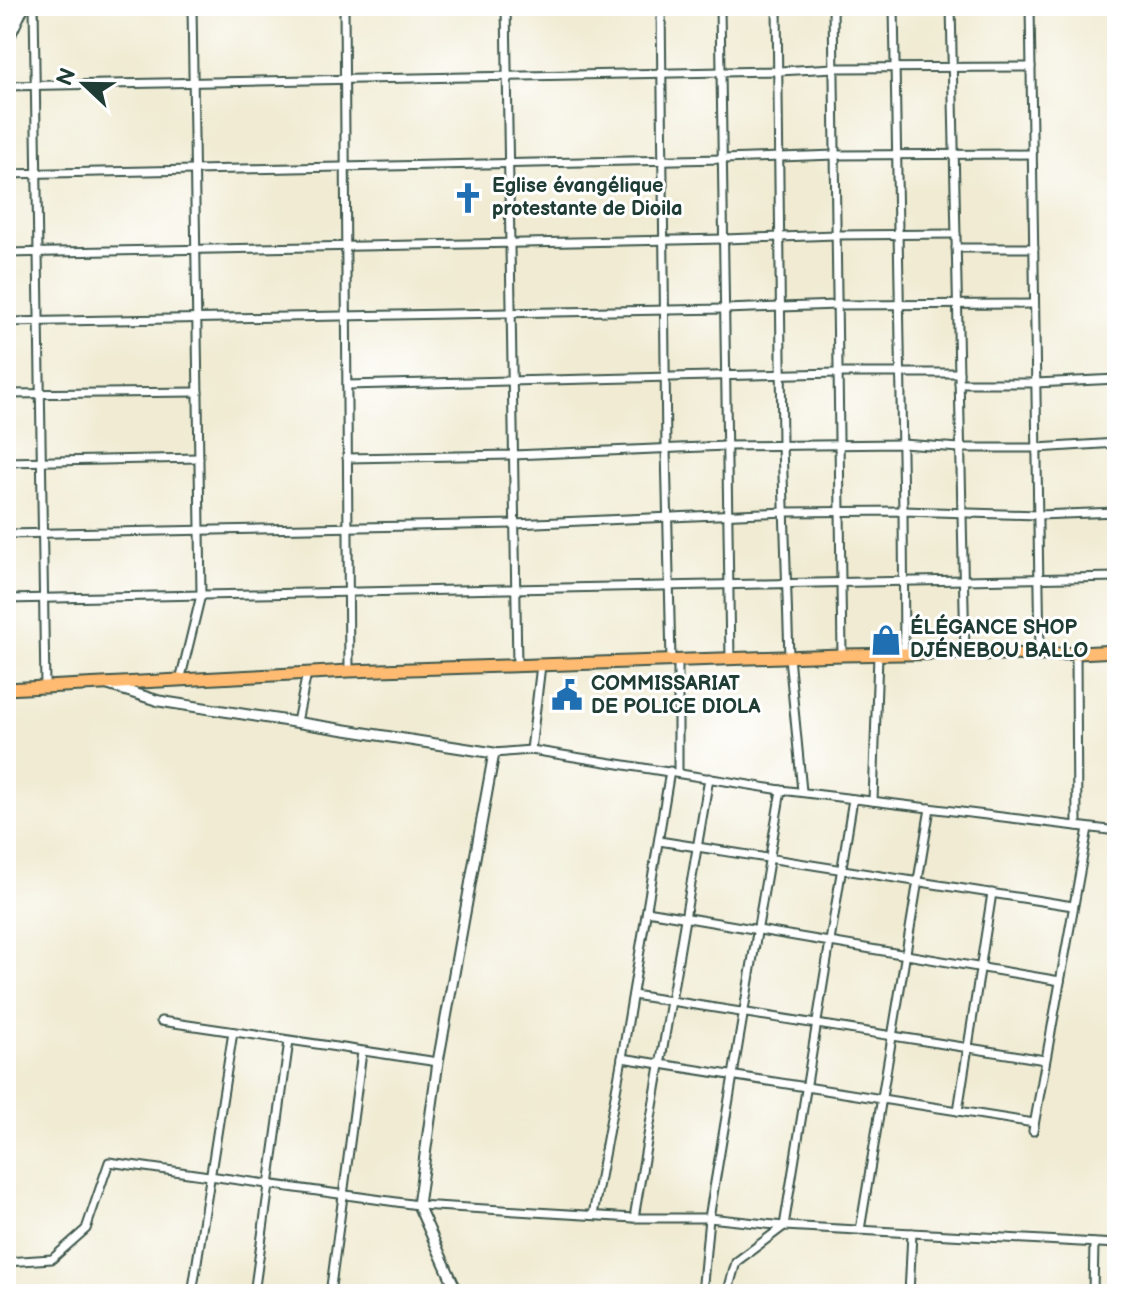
<svg xmlns="http://www.w3.org/2000/svg" width="1123" height="1300" font-family="'Balsamiq Sans',sans-serif">
  <style>
    .lines { fill: none; stroke-linecap: round; stroke-linejoin: round }
    .minor-casing { stroke: #3e574c; stroke-width: 11 }
    .tertiary-casing { stroke: #3e574c; stroke-width: 13 }
    .primary-casing { stroke: #3e574c; stroke-width: 15 }
    .minor { stroke: #fff; stroke-width: 7 }
    .tertiary { stroke: #fff; stroke-width: 9 }
    .primary { stroke: #ffbb71; stroke-width: 11 }
    .labels { text-anchor: middle; dominant-baseline: central; stroke-width: 6; stroke-linejoin: round; paint-order: stroke }
    .poi-label { font-size: 20px; font-weight: bold; fill: #1f3d34; stroke: #fff; text-anchor: start }
  </style>
  <rect width="100%" height="100%" fill="#fff"/>
  <filter id="ink" filterUnits="userSpaceOnUse"><feTurbulence type="fractalNoise" baseFrequency=".0125" numOctaves="2"/><feDisplacementMap in="SourceGraphic" scale="16" xChannelSelector="R" yChannelSelector="G"/><feConvolveMatrix kernelMatrix="1 2 1 2 8 2 1 2 1" color-interpolation-filters="sRGB"/></filter>
  <filter id="wash" filterUnits="userSpaceOnUse"><feTurbulence type="fractalNoise" baseFrequency=".006" numOctaves="4" result="noise"/><feDisplacementMap in="SourceGraphic" scale="32" xChannelSelector="R" yChannelSelector="G"/><feGaussianBlur stdDeviation="1.8" result="paint"/><feColorMatrix in="noise" values="0 0 0 0 0 0 0 0 0 0 0 0 0 0 0 0 0 1.4 0 .05"/><feComposite in="paint" operator="in"/></filter>
  <g filter="url(#wash)">
    <rect width="100%" height="100%" fill="#f0ebd2"/>
  </g>
  <g filter="url(#ink)">
    <g class="lines">
      <defs>
        <g id="minor">
          <polyline points="34,6 45,686"/>
          <polyline points="344,6 349,671"/>
          <polyline points="506,6 517,665"/>
          <polyline points="661,6 666,449 671,661"/>
          <polyline points="720,6 730,660"/>
          <polyline points="777,6 782,445 789,657 802,791"/>
          <polyline points="833,6 842,655"/>
          <polyline points="894,6 903,511 904,655"/>
          <polyline points="951,6 965,653"/>
          <polyline points="1030,6 1040,655"/>
          <polyline points="6,86 779,71 834,68 1031,67"/>
          <polyline points="6,174 723,159 835,155 1032,154"/>
          <polyline points="956,248 1034,248"/>
          <polyline points="6,253 724,239 836,235 956,234"/>
          <polyline points="6,322 725,309 837,305 1034,304"/>
          <polyline points="959,383 1036,383 1117,379"/>
          <polyline points="347,385 838,373 959,373"/>
          <polyline points="6,394 198,392"/>
          <polyline points="347,458 513,455 726,446 902,444 960,448 1037,448 1117,443"/>
          <polyline points="6,462 199,458"/>
          <polyline points="6,534 514,524 785,512 903,511 1038,515 1117,512"/>
          <polyline points="6,599 1117,577"/>
          <polyline points="1076,653 1077,826"/>
          <polyline points="678,661 678,773"/>
          <polyline points="180,681 201,595 192,6"/>
          <polyline points="297,722 307,673"/>
          <polyline points="531,750 541,665"/>
          <polyline points="494,753 531,750 781,790 1117,831"/>
          <polyline points="873,801 878,655"/>
          <polyline points="659,841 1073,906"/>
          <polyline points="647,911 1060,981"/>
          <polyline points="633,995 1045,1060"/>
          <polyline points="161,1021 438,1062"/>
          <polyline points="622,1058 1034,1123"/>
          <polyline points="958,1111 992,893"/>
          <polyline points="1033,1131 1088,828"/>
          <polyline points="593,1215 622,1058 670,771"/>
          <polyline points="634,1218 709,778"/>
          <polyline points="860,1230 930,808"/>
          <polyline points="6,1262 52,1259 86,1229 109,1162 418,1205 634,1218 709,1218 784,1226 1117,1244"/>
          <polyline points="192,1294 233,1032"/>
          <polyline points="254,1294 289,1041"/>
          <polyline points="330,1294 362,1052"/>
          <polyline points="702,1294 709,1218 781,790"/>
          <polyline points="727,1294 736,1262 784,1226 853,799"/>
          <polyline points="909,1294 912,1233"/>
          <polyline points="1093,1294 1094,1243"/>
        </g>
        <g id="tertiary">
          <polyline points="6,44 24,6"/>
          <polyline points="108,685 159,701 494,753 438,1062 418,1205 458,1294"/>
        </g>
        <polyline id="primary" points="6,689 349,671 842,655 965,653 1040,655 1117,651"/>
      </defs>
      <use href="#minor" class="minor-casing"/>
      <use href="#tertiary" class="tertiary-casing"/>
      <use href="#primary" class="primary-casing"/>
      <use href="#minor" class="minor"/>
      <use href="#tertiary" class="tertiary"/>
      <use href="#primary" class="primary"/>
    </g>
  </g>
  <defs>
    <symbol id="church-bare" viewBox="-9 -9 18 18"><path d="M-1.2-6h2.4v3.5h3.3v2.4h-3.3V6h-2.4V-.1h-3.3v-2.4h3.3Z" fill="#1f6fb2" stroke="#fff" stroke-width="2.5" paint-order="stroke"/></symbol>
    <symbol id="shop-bare" viewBox="-9 -9 18 18"><path d="M-5-2.5h2.3a2.7 3.5 0 0 1 5.4 0H5L5.5 6h-11ZM-1.5-2.5h3a1.5 2.3 0 0 0-3 0Z" fill="#1f6fb2" stroke="#fff" stroke-width="2.5" paint-order="stroke"/></symbol>
    <symbol id="civic-bare" viewBox="-9 -9 18 18"><path d="M-.6-6.5H3V-4.5H.6V-3L4-1V1h2V6H-6V1h2V-1L-.6-3ZM-1.2 2.5V6h2.4V2.5Z" fill="#1f6fb2" stroke="#fff" stroke-width="2.5" paint-order="stroke"/></symbol>
  </defs>
  <g fill-rule="evenodd">
    <use href="#church-bare" x="446" y="176" width="44" height="44"/>
    <use href="#shop-bare" x="864" y="618" width="44" height="44"/>
    <use href="#civic-bare" x="545" y="673" width="44" height="44"/>
  </g>
  <g class="labels">
    <g class="poi-label">
      <text x="492" y="186">Eglise évangélique<tspan x="492" dy="23">protestante de Dioila</tspan></text>
      <text x="910" y="628">ÉLÉGANCE SHOP<tspan x="910" dy="23">DJÉNEBOU BALLO</tspan></text>
      <text x="591" y="684">COMMISSARIAT<tspan x="591" dy="23">DE POLICE DIOLA</tspan></text>
    </g>
  </g>
  <rect width="1123" height="1300" fill="none" stroke="#fff" stroke-width="32"/>
  <g transform="translate(84 84) rotate(292)" stroke="#ffffff" stroke-width="6" paint-order="stroke">
  <path d="M0-6L14 30L0 20L-14 30Z" fill="#1f3d34"/>
  <text y="-12" font-size="22" font-weight="bold" text-anchor="middle" fill="#1f3d34">N</text>
  </g>
</svg>
